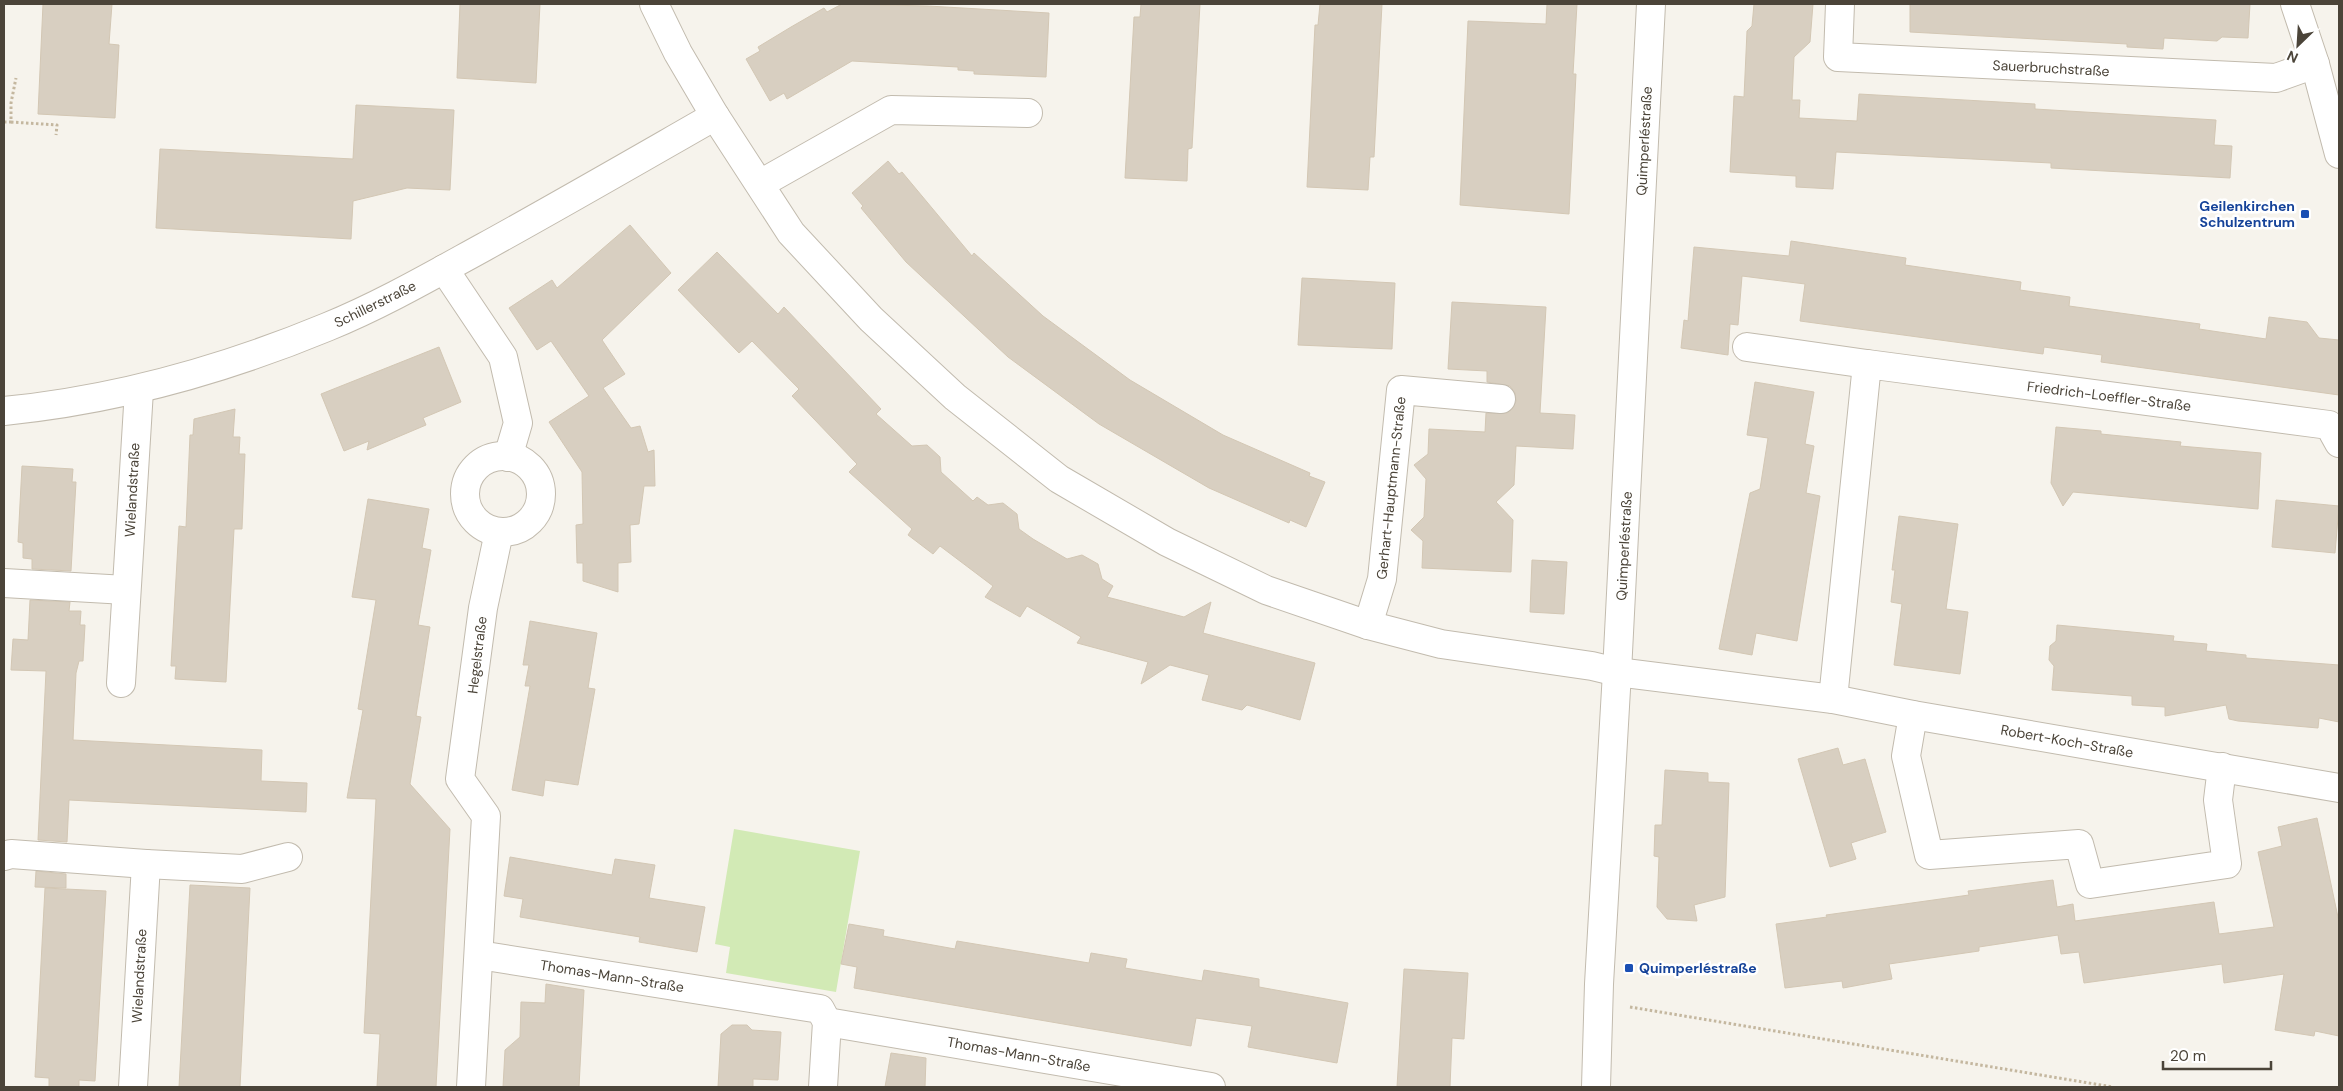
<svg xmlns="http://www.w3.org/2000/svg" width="2343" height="1091" font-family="'DM Sans',sans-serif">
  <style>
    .green { fill: #d2eab5 }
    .building { fill: #d8cfc1; stroke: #d3c7b4 }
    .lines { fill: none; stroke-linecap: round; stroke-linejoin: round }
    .minor-casing { stroke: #c2bbae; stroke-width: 30 }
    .path { stroke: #c4b79f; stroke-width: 3; stroke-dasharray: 2.5 2.5; stroke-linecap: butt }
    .minor { stroke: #fff; stroke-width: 28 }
    .transit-dot { fill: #1a4fb4; stroke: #fff; stroke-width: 2 }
    .labels { text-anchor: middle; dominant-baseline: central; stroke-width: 5; stroke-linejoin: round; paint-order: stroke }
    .street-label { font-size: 14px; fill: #4b4439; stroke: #fff }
    .transit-label { font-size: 14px; font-weight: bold; fill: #164399; stroke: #fff; text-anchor: end }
  </style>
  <rect width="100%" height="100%" fill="#f6f3ec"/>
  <polygon class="green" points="734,829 860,851 836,992 726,973 730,947 715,944"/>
  <g class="building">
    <polygon points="43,4 112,4 109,44 119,45 115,118 38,114"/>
    <polygon points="460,4 540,4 536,83 457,78"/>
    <polygon points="842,4 928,6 1049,13 1046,77 974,74 974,71 958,70 958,67 852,61 787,99 784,93 770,101 746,59 760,51 758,47 791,27 824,8 827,12"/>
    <polygon points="1141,4 1200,4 1192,148 1188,149 1187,181 1125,178 1134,17 1140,17"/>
    <polygon points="1320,4 1382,4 1374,157 1370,157 1368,190 1307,187 1315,25 1318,25"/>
    <polygon points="1547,4 1577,4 1573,74 1576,74 1569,214 1460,205 1468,21 1546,24"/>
    <polygon points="1754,4 1813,4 1810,42 1794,57 1792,100 1800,100 1799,118 1857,121 1859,94 2035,104 2035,109 2216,120 2214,145 2232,146 2230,178 2051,168 2051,163 1836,152 1833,189 1796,187 1796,176 1730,172 1734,96 1744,97 1747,31 1752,26"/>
    <polygon points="1910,4 2250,4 2248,38 2222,37 2217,41 2164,38 2163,49 2127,47 2127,44 1910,32"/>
    <polygon points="356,105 454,110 450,190 407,188 353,201 351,239 156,228 160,149 353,159"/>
    <polygon points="888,161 899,174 902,172 972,256 974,253 1043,316 1130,380 1223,435 1310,473 1309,476 1325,482 1306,527 1290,520 1289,523 1209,488 1099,424 1008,357 906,262 861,208 863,206 852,193"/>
    <polygon points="630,225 671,273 602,340 625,374 603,388 631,428 640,426 648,452 654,450 655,486 644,486 639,524 630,525 631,562 618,563 618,592 583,581 583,563 577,563 576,525 583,524 582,472 549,422 589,396 551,341 537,350 509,308 552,280 557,288"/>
    <polygon points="1791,241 1906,258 1905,265 2021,282 2020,290 2070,297 2069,306 2200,324 2199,329 2266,339 2269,317 2307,322 2319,338 2339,340 2339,395 2101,362 2102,355 2044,347 2043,354 1800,321 1805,284 1742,276 1738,325 1730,324 1728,355 1681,348 1684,320 1688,321 1694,247 1789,256"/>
    <polygon points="717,252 778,314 784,307 881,409 876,414 912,446 927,445 940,457 941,472 973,501 977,497 988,505 1003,503 1017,514 1019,529 1033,539 1067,559 1082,555 1098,564 1102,579 1113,586 1107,597 1184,617 1211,602 1203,633 1315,663 1300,720 1247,705 1242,710 1202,700 1209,675 1170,665 1141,684 1148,662 1077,643 1081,637 1027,606 1020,617 985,597 993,586 940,546 933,554 908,535 912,529 849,472 857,464 792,396 799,389 752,341 739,353 678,290"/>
    <polygon points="1302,278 1395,283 1392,349 1298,345"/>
    <polygon points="1452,302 1546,307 1540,413 1575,415 1573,449 1516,446 1514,485 1496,502 1513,520 1511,572 1422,568 1423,541 1411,530 1424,517 1426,479 1414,465 1428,454 1429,429 1485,432 1486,413 1507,413 1513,408 1516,401 1515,393 1510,386 1487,382 1487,371 1448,369"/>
    <polygon points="439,347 461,402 423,418 426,425 367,450 369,441 344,451 321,394"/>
    <polygon points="1755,382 1814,392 1805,444 1814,446 1806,493 1820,496 1797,641 1756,633 1752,655 1719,649 1750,493 1760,489 1768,438 1747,435"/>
    <polygon points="235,409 233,437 240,437 239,454 245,454 242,529 234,529 226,682 175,679 176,666 171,666 179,526 186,527 190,435 193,435 194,419"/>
    <polygon points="2056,427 2101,431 2101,434 2181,442 2180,446 2261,453 2258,509 2073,492 2063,506 2051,483"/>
    <polygon points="22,466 73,469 72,482 76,482 71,571 32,569 32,559 23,558 23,543 18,542"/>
    <polygon points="368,499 429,509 422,548 431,550 418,625 430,627 416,716 421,717 410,784 450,829 436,1087 377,1087 380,1034 364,1033 376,799 347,798 363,710 358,709 376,600 352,597"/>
    <polygon points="2276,500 2339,506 2335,553 2272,547"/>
    <polygon points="1899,516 1958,524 1946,609 1968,612 1960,674 1894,665 1902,604 1891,602 1895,570 1892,570"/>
    <polygon points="1532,560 1567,562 1564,614 1530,612"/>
    <polygon points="30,600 70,602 69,611 81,611 80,625 85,625 83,661 79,661 76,673 73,740 262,750 261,781 307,783 306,812 69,800 67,842 38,840 46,671 11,670 13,639 28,640"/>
    <polygon points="530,621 597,633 588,688 595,689 578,785 545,780 543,796 512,790 530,686 525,686 529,665 523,665"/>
    <polygon points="2057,625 2174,636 2173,641 2207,644 2206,651 2246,655 2246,658 2339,665 2339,722 2319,718 2318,728 2238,721 2229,719 2226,705 2165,716 2165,707 2132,705 2132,696 2052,690 2054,666 2049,660 2050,646 2056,641"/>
    <polygon points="1838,748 1843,765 1865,759 1886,832 1851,843 1856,859 1830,867 1798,759"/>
    <polygon points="1665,770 1708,773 1708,782 1729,783 1725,897 1694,905 1697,921 1667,919 1657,907 1659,857 1654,856 1655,825 1662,825"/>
    <polygon points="2317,818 2339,922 2339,1036 2315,1031 2314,1036 2275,1030 2284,974 2224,983 2222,964 2084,983 2079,952 2061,954 2058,935 1979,947 1979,951 1889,964 1892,979 1843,988 1842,981 1785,988 1776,924 1827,917 1826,915 1969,895 1968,891 2053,880 2057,907 2073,904 2075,921 2214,902 2219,934 2274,927 2258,852 2282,846 2278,827"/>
    <polygon points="510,857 612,875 615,859 655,865 649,898 705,907 697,952 639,942 640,937 520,917 523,899 504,896"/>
    <polygon points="36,871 66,874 66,888 35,887"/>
    <polygon points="190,885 250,888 240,1087 179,1087"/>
    <polygon points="45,888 106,891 95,1081 79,1080 79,1087 49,1087 49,1078 35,1077"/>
    <polygon points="849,924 884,930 883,936 955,949 957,941 1089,963 1091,953 1127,959 1125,968 1202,981 1204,970 1259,979 1259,987 1348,1003 1337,1063 1248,1047 1252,1026 1196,1018 1191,1046 854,988 857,967 841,964"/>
    <polygon points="1404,969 1468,973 1464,1039 1452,1038 1450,1087 1397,1087"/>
    <polygon points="546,984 584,990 579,1087 503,1087 505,1050 520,1037 521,1002 545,1003"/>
    <polygon points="732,1025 747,1025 752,1030 781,1032 778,1080 753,1079 753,1087 718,1087 721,1034"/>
    <polygon points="891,1053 926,1058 925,1087 885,1087"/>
  </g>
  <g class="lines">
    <defs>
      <g id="minor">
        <polyline points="654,4 678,53 715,116 791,233 871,319 955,397 1059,479 1167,542 1266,590 1368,625 1441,644 1592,666 1617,672 1833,699 1913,715 2339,788"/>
        <polyline points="1840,4 1838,57 2276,78 2315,64"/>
        <polyline points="2295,4 2315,64 2339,154"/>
        <polyline points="760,184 891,110 1028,113"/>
        <polyline points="444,269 503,357 518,423 508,457"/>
        <polyline points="1747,347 1867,364"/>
        <path d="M4,411C116,400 223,370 327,327C381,305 433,275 484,247C562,204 638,160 715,116"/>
        <circle cx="503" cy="494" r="38"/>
        <polyline points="4,583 126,590"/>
        <polyline points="1368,625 1382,579 1401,390 1501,399"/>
        <polyline points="121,683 139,390"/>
        <polyline points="1833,699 1867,364 2329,425 2339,443"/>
        <polyline points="1913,715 1906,756 1929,855 2079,844 2090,884 2227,864 2218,800 2222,767"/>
        <polyline points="4,856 11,854 146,864 242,869 288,857"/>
        <polyline points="479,955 820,1009 827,1022 823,1087"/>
        <polyline points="827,1022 1211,1087"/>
        <polyline points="133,1087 146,864"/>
        <polyline points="471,1087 486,816 460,779 483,608 499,532"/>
        <polyline points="1596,1087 1599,984 1617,672 1651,4"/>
      </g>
    </defs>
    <use href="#minor" class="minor-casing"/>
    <g class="path">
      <polyline points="4,122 11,122 11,103 16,78"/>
      <polyline points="11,122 57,125 56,135"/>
      <polyline points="1630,1007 2113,1087"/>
    </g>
    <use href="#minor" class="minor"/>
  </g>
  <g class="transit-dot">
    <rect x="2300" y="209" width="10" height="10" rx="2.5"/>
    <rect x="1624" y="963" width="10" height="10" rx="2.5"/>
  </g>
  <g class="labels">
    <g class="street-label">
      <text transform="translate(2051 68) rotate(3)">Sauerbruchstraße</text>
      <text transform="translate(1644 141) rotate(-87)">Quimperléstraße</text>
      <text transform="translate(375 304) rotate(-26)">Schillerstraße</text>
      <text transform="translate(2109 396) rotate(7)">Friedrich-Loeffler-Straße</text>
      <text transform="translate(1391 488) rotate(-84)">Gerhart-Hauptmann-Straße</text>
      <text transform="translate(132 490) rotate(-87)">Wielandstraße</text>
      <text transform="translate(1624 546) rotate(-87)">Quimperléstraße</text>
      <text transform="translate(477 655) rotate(-83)">Hegelstraße</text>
      <text transform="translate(2067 741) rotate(10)">Robert-Koch-Straße</text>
      <text transform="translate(139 976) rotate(-87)">Wielandstraße</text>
      <text transform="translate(612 976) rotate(9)">Thomas-Mann-Straße</text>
      <text transform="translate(1019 1054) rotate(10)">Thomas-Mann-Straße</text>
    </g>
    <g class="transit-label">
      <text x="2295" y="206">Geilenkirchen<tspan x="2295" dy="16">Schulzentrum</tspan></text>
      <text x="1639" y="968" text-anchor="start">Quimperléstraße</text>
    </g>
  </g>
  <rect width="2343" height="1091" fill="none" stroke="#4b4439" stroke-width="10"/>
  <g transform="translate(2298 45) rotate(205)" stroke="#ffffff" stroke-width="4" paint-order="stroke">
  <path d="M0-4L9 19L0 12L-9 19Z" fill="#4b4439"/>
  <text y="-8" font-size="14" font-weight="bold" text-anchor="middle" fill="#4b4439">N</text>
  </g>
  <path d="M2163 1061v8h108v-8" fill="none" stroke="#4b4439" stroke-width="2.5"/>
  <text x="2170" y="1061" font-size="15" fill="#4b4439" stroke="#ffffff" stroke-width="4" paint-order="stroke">20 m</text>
</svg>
